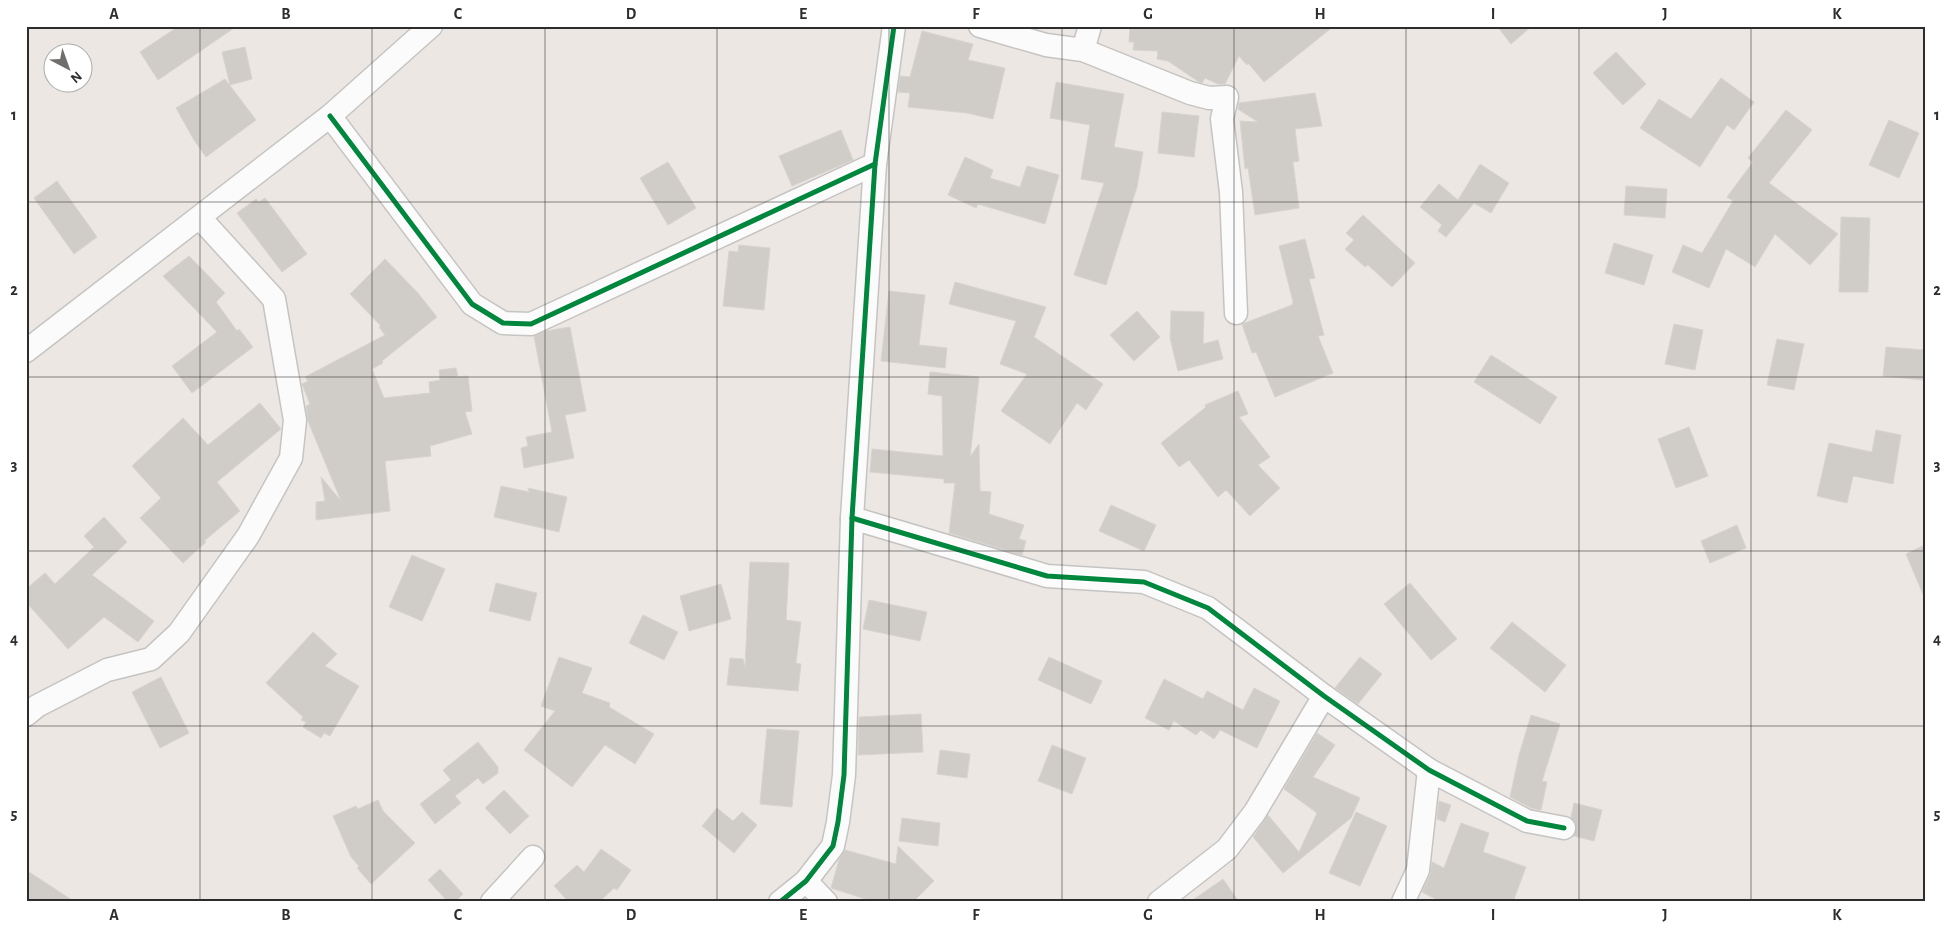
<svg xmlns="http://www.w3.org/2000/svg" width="1951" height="928" font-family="'Alegreya Sans',sans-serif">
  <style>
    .building { fill: #d0cdc9; stroke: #d7d3ce }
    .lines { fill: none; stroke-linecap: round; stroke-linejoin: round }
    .minor-casing { stroke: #c5c4c3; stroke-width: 25 }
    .minor { stroke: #fcfbfb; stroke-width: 22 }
    .cycleway-casing { stroke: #fff; stroke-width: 8 }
    .cycleway { stroke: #00873e; stroke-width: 5 }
    .grid { fill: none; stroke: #2d2d2d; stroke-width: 1; stroke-opacity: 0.55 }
    .neatline { fill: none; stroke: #2d2d2d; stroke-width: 2 }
    .grid-label { font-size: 16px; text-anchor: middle; font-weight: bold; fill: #2d2d2d }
  </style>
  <rect width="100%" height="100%" fill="#ece7e2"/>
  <g class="building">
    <polygon points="179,26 237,26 158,80 140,52"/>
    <polygon points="1130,26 1334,26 1264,82 1248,63 1247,65 1239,56 1225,84 1218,84 1205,78 1202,83 1199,82 1168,61 1157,59 1158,51 1133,50 1134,42 1129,42"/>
    <polygon points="1497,26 1532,26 1511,44"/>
    <polygon points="922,31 973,44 968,60 1005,68 993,119 967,113 908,107 910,93 898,92 900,76 910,77"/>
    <polygon points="245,47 252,79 230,85 222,52"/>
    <polygon points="1616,52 1646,84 1623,105 1593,73"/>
    <polygon points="1721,78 1754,102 1734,130 1727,125 1700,167 1640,128 1659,99 1691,119"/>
    <polygon points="225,79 256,120 206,157 194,140 176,108"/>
    <polygon points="1056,82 1124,94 1114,147 1143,152 1137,187 1106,285 1074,275 1104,183 1081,179 1090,125 1050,118"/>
    <polygon points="1315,93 1322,126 1295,129 1299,161 1293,162 1299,208 1255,215 1248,168 1245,169 1240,121 1258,122 1238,109 1239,103"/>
    <polygon points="1786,110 1812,130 1769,183 1838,234 1810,265 1775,234 1755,267 1726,249 1709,288 1672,272 1683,245 1702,253 1733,201 1727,197 1753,162 1748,158"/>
    <polygon points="1162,112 1199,116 1194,157 1158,153"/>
    <polygon points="1889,120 1919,133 1899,178 1869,165"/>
    <polygon points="841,130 853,160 792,186 779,156"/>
    <polygon points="965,157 993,170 990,178 1020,187 1027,166 1059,175 1045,224 978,204 976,208 948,195"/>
    <polygon points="668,162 696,208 668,225 640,178"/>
    <polygon points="1480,164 1509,183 1491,213 1474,203 1446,237 1438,231 1442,225 1420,207 1439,184 1458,200"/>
    <polygon points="57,181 97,237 74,254 34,198"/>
    <polygon points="1626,186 1667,189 1665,218 1624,215"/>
    <polygon points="265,198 307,254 282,272 237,213 256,199 259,202"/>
    <polygon points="1363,215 1415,263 1392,287 1368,265 1365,267 1345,249 1354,240 1346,233"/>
    <polygon points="1841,217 1870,218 1868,292 1839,292"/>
    <polygon points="1305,239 1315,278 1309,279 1324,335 1318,336 1333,373 1275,397 1256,352 1252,353 1242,324 1292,305 1293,302 1279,246"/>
    <polygon points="1614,243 1653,255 1644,285 1605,273"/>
    <polygon points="739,245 770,248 764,310 723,306 729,251 738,252"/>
    <polygon points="189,256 225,293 216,302 237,331 239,329 253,347 192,393 172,366 217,332 163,276"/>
    <polygon points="385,259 417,292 437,317 382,361 383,363 372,369 384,398 430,393 429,382 440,380 439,370 456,368 458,377 468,376 472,411 465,412 472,434 430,446 431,456 385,461 390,511 316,520 316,502 325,501 321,477 341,501 308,421 306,406 310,404 302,384 308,381 305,377 385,335 379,327 381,326 350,294"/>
    <polygon points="955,282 1046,307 1034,337 1103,384 1086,410 1077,403 1050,444 1001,411 1027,374 1000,364 1016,321 949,304"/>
    <polygon points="889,291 925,295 919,345 947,348 945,368 881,361"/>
    <polygon points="1137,311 1160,337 1134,361 1110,335"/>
    <polygon points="1171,311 1204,312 1203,344 1218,340 1223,359 1178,371 1170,338"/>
    <polygon points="1674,324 1703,330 1695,370 1665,364"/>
    <polygon points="570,327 586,411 565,415 574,458 524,468 521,448 528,446 526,437 552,432 534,336 546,331"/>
    <polygon points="1777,339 1804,344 1794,390 1767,385"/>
    <polygon points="1886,347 1925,350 1924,380 1883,376"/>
    <polygon points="1491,355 1557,397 1540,424 1474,382"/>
    <polygon points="930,372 979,377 970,457 979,444 980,491 991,492 989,514 1024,525 1019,539 1026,541 1022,555 949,533 955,483 944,483 944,479 870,472 872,449 943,456 942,396 928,394"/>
    <polygon points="1238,391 1248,414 1239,417 1270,457 1258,465 1280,488 1250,516 1226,490 1218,497 1189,460 1179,467 1161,443 1206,407 1205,405"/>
    <polygon points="260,403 281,429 217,482 240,511 204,541 206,542 183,563 140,518 161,498 132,466 183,418 208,445"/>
    <polygon points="1689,427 1708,476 1676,488 1658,439"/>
    <polygon points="1876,430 1901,435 1893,484 1853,476 1847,503 1817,496 1829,443 1872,452"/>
    <polygon points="501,486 529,492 528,488 567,497 559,532 494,517"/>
    <polygon points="1111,505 1156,525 1144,551 1099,531"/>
    <polygon points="104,517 127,542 92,575 154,621 138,642 104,617 68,649 26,602 26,589 45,573 55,584 94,547 84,536"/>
    <polygon points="1737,525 1746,548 1710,563 1701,541"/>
    <polygon points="1925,545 1925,599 1906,554"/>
    <polygon points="412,555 445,569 422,621 389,607"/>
    <polygon points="750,562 789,563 786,620 801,622 796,663 801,664 798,691 727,685 730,658 743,659 745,667"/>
    <polygon points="496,583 537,593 530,621 489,611"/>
    <polygon points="1410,583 1457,639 1431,660 1384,604"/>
    <polygon points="721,584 731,619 689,631 680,596"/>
    <polygon points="869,600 927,612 920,641 863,629"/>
    <polygon points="643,615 678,632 664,660 629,643"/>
    <polygon points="1512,622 1566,665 1545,692 1490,648"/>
    <polygon points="313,632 337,654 325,666 359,686 330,736 324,733 321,738 303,727 306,722 301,720 303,717 266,683"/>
    <polygon points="559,657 592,668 582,693 610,703 609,707 654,734 635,764 605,745 572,787 524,750 555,711 541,706"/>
    <polygon points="1049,657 1102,681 1091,704 1038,680"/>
    <polygon points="1360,657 1382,674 1358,704 1335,688"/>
    <polygon points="161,677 189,733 160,748 132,692"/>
    <polygon points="1164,679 1203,699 1207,691 1243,710 1254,688 1280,701 1257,748 1220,730 1214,739 1201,730 1196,735 1174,721 1169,730 1145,718"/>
    <polygon points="921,714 923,752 858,755 859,717"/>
    <polygon points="1531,715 1560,724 1542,781 1547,782 1541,810 1531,808 1510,797 1519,755"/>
    <polygon points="767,729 799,731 792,807 760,804"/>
    <polygon points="1317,733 1335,745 1313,777 1360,798 1351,818 1283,873 1253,837 1268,815 1299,852 1317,813 1284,789"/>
    <polygon points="478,742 498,767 498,773 483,784 478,778 455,796 461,803 435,824 420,804 451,780 443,770"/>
    <polygon points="1052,745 1086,758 1072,794 1038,781"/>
    <polygon points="940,750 970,754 967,778 937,774"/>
    <polygon points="504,790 529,816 510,834 485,808"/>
    <polygon points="378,800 383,811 415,843 371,884 357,868 359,866 351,857 333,816 356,806 358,809"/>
    <polygon points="1439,801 1451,805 1445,822 1437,819"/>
    <polygon points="1574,803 1602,810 1594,841 1574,836 1576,824 1571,817"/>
    <polygon points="717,808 733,821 742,812 757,825 734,853 702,826"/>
    <polygon points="1356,812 1387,826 1360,886 1329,873"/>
    <polygon points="902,818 940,823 938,846 899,841"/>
    <polygon points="1461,823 1489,833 1483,852 1526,867 1513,902 1441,902 1422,892 1430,875 1432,862 1444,868"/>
    <polygon points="898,846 934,881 913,902 875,902 831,888 839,860 845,850 896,864"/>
    <polygon points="601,849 631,870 617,890 614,888 599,902 569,902 554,886 577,865 584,872"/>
    <polygon points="440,869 463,894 455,902 448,902 428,880"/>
    <polygon points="26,870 75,902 26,902"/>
    <polygon points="1223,879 1239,902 1190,902"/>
  </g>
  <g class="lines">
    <defs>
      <g id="minor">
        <polyline points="980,26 1046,45 1083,50 1190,93 1209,98 1227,97 1222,119 1231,192 1236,313"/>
        <polyline points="1083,50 1090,26"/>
        <polyline points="330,116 472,304 503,323 531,324 875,164"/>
        <polyline points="26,351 330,116 431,26"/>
        <polyline points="852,518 1047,576 1144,582 1208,608 1324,696 1429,770 1527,821 1564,828"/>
        <polyline points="26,715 37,706 107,670 151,659 179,633 248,536 291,458 295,420 274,299 200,218"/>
        <polyline points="806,881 826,902"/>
        <polyline points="492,902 533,857"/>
        <polyline points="780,902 806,881 833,846 838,822 844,775 852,518 875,164 894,26"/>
        <polyline points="1159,902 1227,849 1255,812 1324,696"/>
        <polyline points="1403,902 1418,870 1429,770"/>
      </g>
    </defs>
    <use href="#minor" class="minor-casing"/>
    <use href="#minor" class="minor"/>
    <defs>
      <g id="cycleway">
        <polyline points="330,116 472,304 503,323 531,324 875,164"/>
        <polyline points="852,518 1047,576 1144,582 1208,608 1324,696 1429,770 1527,821 1564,828"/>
        <polyline points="780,902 806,881 833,846 838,822 844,775 852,518 875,164 894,26"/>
      </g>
    </defs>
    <use href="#cycleway" class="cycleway-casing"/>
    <use href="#cycleway" class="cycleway"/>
  </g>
  <path class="grid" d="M200,26V902M372,26V902M545,26V902M717,26V902M889,26V902M1062,26V902M1234,26V902M1406,26V902M1579,26V902M1751,26V902M26,202H1925M26,377H1925M26,551H1925M26,726H1925"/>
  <rect width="1951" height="928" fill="none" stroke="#ffffff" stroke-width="55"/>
  <g transform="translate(68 68) rotate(139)"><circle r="24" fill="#ffffff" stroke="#ababab"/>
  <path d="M0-4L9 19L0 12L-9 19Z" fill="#706e6c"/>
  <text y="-8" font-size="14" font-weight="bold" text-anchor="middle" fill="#2d2d2d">N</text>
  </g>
  <rect x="28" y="28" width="1896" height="872" class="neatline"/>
  <g class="grid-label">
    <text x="114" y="19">A</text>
    <text x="286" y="19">B</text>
    <text x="458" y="19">C</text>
    <text x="631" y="19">D</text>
    <text x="803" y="19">E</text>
    <text x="976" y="19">F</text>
    <text x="1148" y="19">G</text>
    <text x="1320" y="19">H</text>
    <text x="1493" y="19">I</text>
    <text x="1665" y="19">J</text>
    <text x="1837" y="19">K</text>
    <text x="14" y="120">1</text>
    <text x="1937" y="120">1</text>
    <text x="14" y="295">2</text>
    <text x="1937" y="295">2</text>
    <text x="14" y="470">3</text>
    <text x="1937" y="470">3</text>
    <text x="14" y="644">4</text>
    <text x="1937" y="644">4</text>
    <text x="14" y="819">5</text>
    <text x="1937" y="819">5</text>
    <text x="114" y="920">A</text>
    <text x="286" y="920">B</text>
    <text x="458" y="920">C</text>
    <text x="631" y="920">D</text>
    <text x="803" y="920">E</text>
    <text x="976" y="920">F</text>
    <text x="1148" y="920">G</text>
    <text x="1320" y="920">H</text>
    <text x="1493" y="920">I</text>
    <text x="1665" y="920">J</text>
    <text x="1837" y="920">K</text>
  </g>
</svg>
